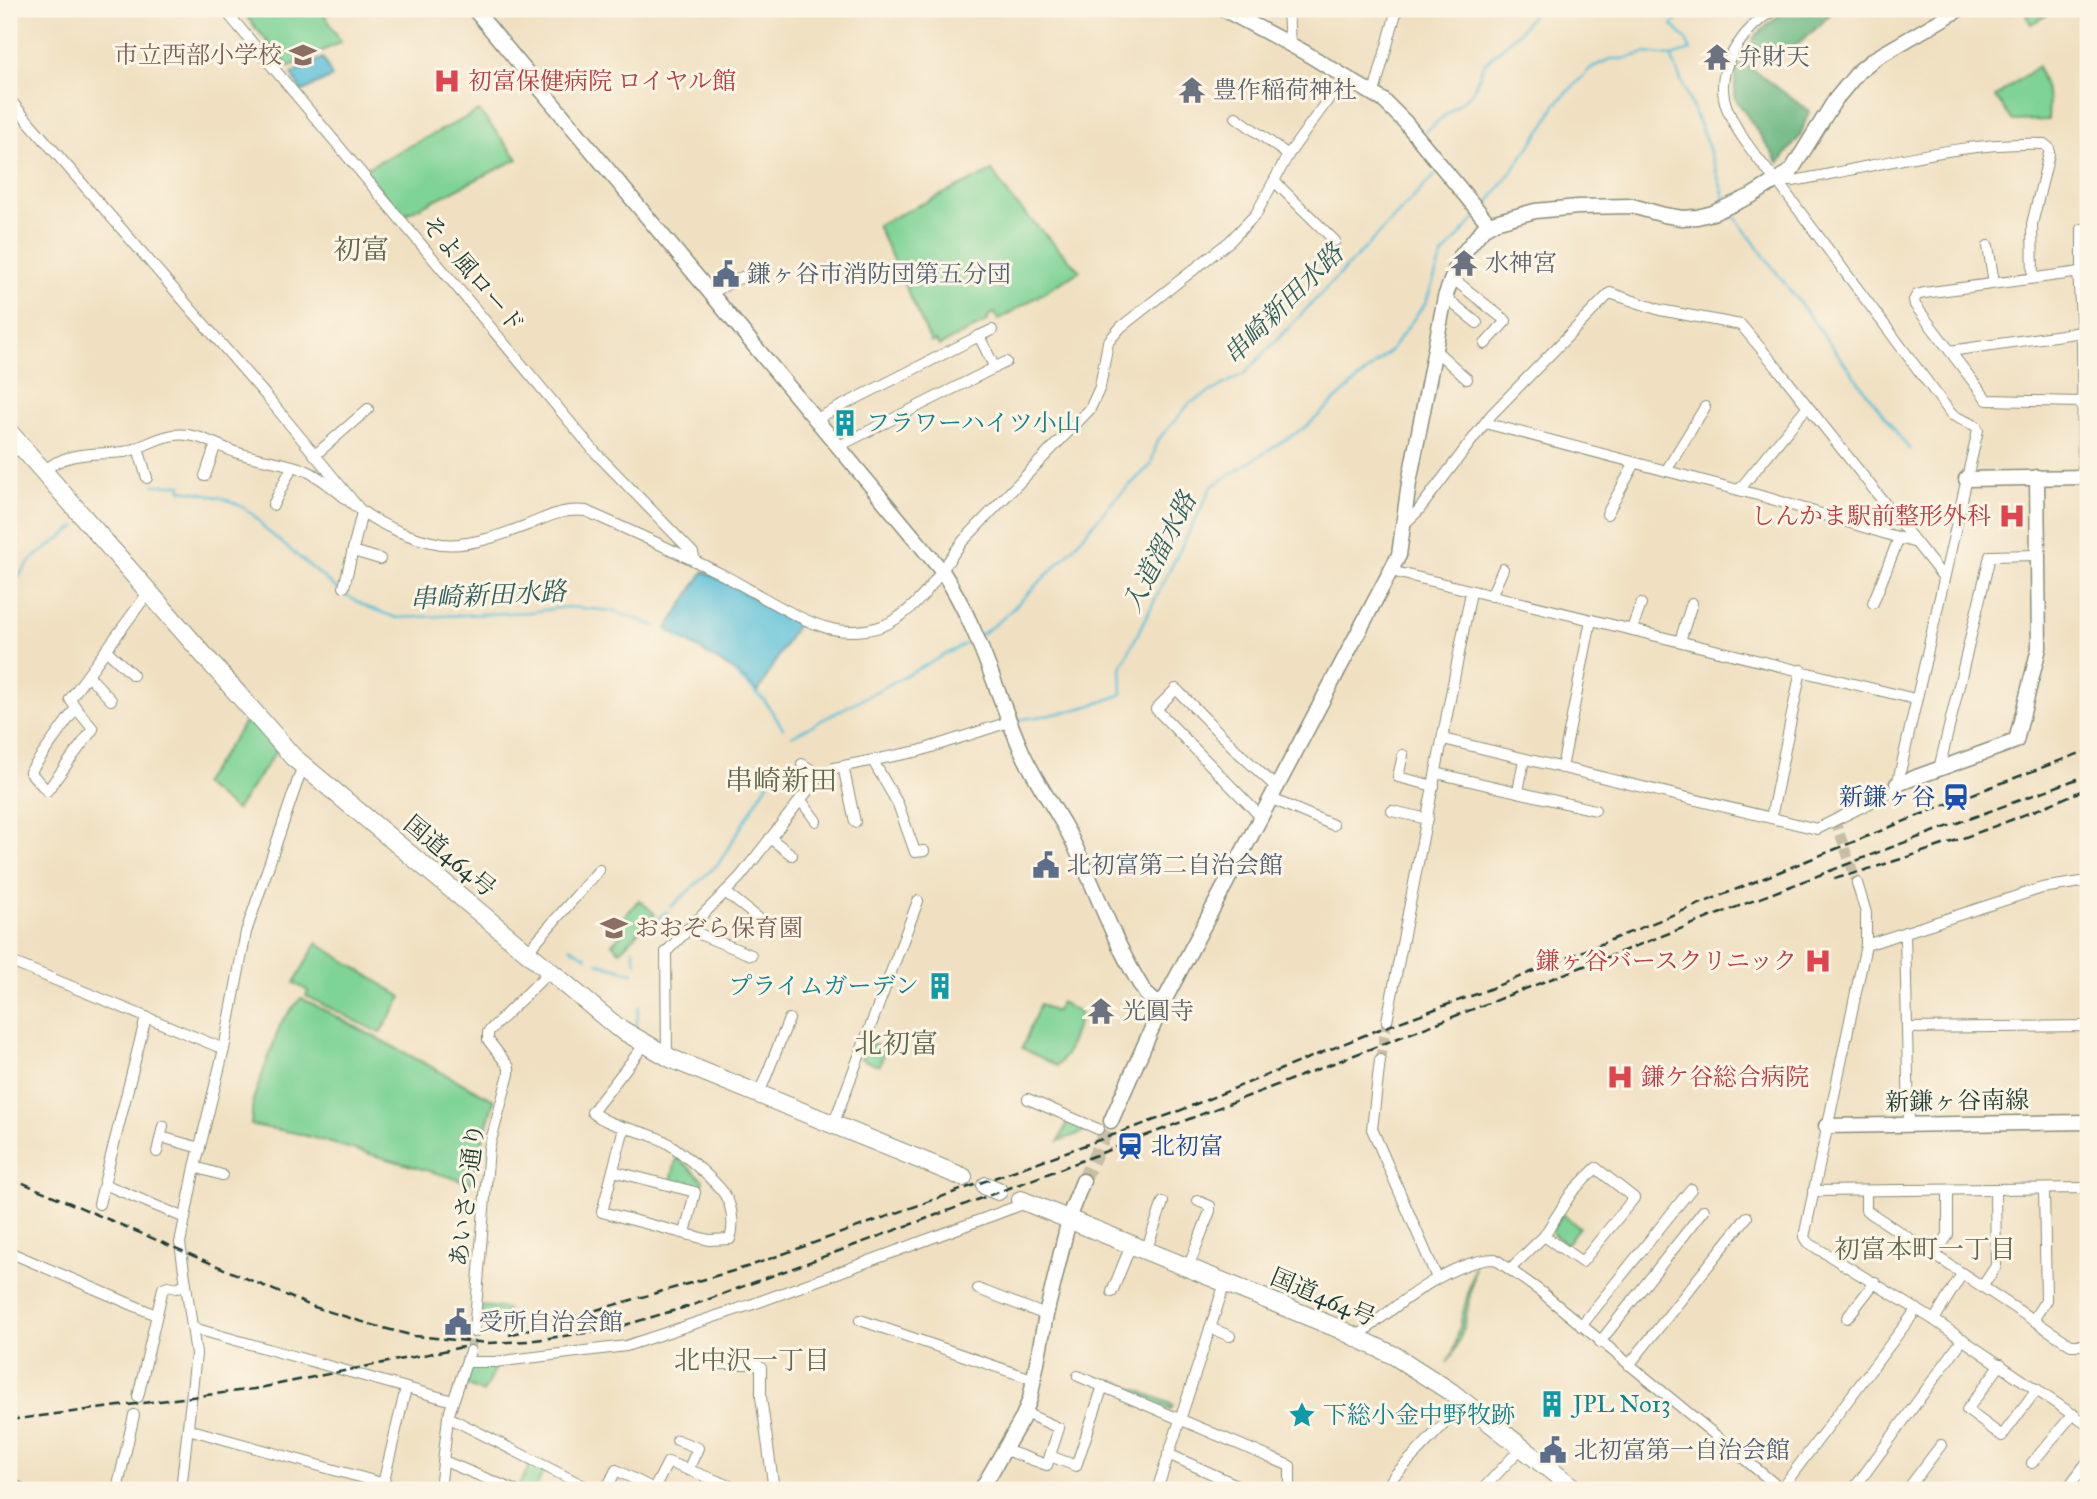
<svg xmlns="http://www.w3.org/2000/svg" width="2097" height="1499" font-family="'IM FELL Great Primer','Noto Serif JP',serif">
  <style>
    .green { fill: #7ed396; stroke: #4e8865; stroke-width: 2 }
    .forest { fill: #66b57f; stroke: #42795a; stroke-width: 2 }
    .water { fill: #5bc0d9; stroke: #3d7e86; stroke-width: 2 }
    .lines { fill: none; stroke-linecap: round; stroke-linejoin: round }
    .stream { stroke: #5bc0d9; stroke-width: 2.5 }
    .street-tunnel { stroke: #c6bfa5; stroke-width: 10; stroke-dasharray: 10 5; stroke-linecap: butt }
    .secondary-tunnel { stroke: #c6bfa5; stroke-width: 14; stroke-dasharray: 14 7; stroke-linecap: butt }
    .street-casing { stroke: #888e7a; stroke-width: 12 }
    .secondary-casing { stroke: #888e7a; stroke-width: 17 }
    .highway-casing { stroke: #888e7a; stroke-width: 20 }
    .street { stroke: #fff; stroke-width: 10 }
    .secondary { stroke: #fff; stroke-width: 14 }
    .highway { stroke: #fff; stroke-width: 18 }
    .rail { stroke: #1f3d34; stroke-width: 2.5; stroke-dasharray: 10 5; stroke-linecap: butt }
    .labels { text-anchor: middle; dominant-baseline: central; stroke-width: 6; stroke-linejoin: round; paint-order: stroke }
    .education-label { font-size: 24px; fill: #785e54; stroke: #fcf5e5; text-anchor: end }
    .worship-label { font-size: 24px; fill: #5b616d; stroke: #fcf5e5; text-anchor: start }
    .health-label { font-size: 24px; fill: #be3a42; stroke: #fcf5e5; text-anchor: start }
    .street-label { font-size: 24px; fill: #1f3d34; stroke: #fcf5e5 }
    .service-label { font-size: 24px; fill: #4e5e75; stroke: #fcf5e5; text-anchor: start }
    .culture-label { font-size: 24px; fill: #0d838f; stroke: #fcf5e5; text-anchor: start }
    .transit-label { font-size: 24px; fill: #164399; stroke: #fcf5e5; text-anchor: end }
    .water-label { font-size: 26px; font-style: italic; fill: #2e5e5d; stroke: #fcf5e5 }
    .neighbourhood-label { font-size: 26px; fill: #616750; stroke: #fcf5e5 }
    .quarter-label { font-size: 28px; fill: #616750; stroke: #fcf5e5 }
  </style>
  <rect width="100%" height="100%" fill="#fcf5e5"/>
  <filter id="ink" filterUnits="userSpaceOnUse"><feTurbulence type="fractalNoise" baseFrequency=".0143" numOctaves="2"/><feDisplacementMap in="SourceGraphic" scale="14" xChannelSelector="R" yChannelSelector="G"/><feConvolveMatrix kernelMatrix="1 2 1 2 8 2 1 2 1" color-interpolation-filters="sRGB"/></filter>
  <filter id="wash" filterUnits="userSpaceOnUse"><feTurbulence type="fractalNoise" baseFrequency=".00686" numOctaves="4" result="noise"/><feDisplacementMap in="SourceGraphic" scale="28" xChannelSelector="R" yChannelSelector="G"/><feGaussianBlur stdDeviation="1.57" result="paint"/><feColorMatrix in="noise" values="0 0 0 0 0 0 0 0 0 0 0 0 0 0 0 0 0 1.4 0 .05"/><feComposite in="paint" operator="in"/></filter>
  <g filter="url(#wash)">
    <rect width="100%" height="100%" fill="#f0e0c1"/>
    <g class="green">
      <polygon points="240,9 321,9 341,42 289,67"/>
      <polygon points="2036,9 2044,9 2047,15 2031,24 2026,15"/>
      <polygon points="2038,66 2049,100 2048,120 2013,121 1995,97"/>
      <polygon points="479,111 518,159 402,216 364,169"/>
      <polygon points="992,171 1012,200 1080,271 998,320 995,313 988,316 988,321 939,346 936,341 931,342 877,225"/>
      <polygon points="248,718 277,750 236,810 202,784"/>
      <polygon points="639,900 655,914 620,951 612,944 622,933 615,927"/>
      <polygon points="317,943 402,997 380,1033 306,996 308,991 294,983"/>
      <polygon points="301,998 494,1100 471,1183 296,1133 251,1125 253,1100 281,1023"/>
      <polygon points="1061,1002 1081,1014 1066,1055 1057,1066 1022,1048 1040,1004 1055,1012"/>
      <polygon points="871,1044 886,1049 879,1066 861,1059 866,1045"/>
      <polygon points="1068,1120 1089,1130 1059,1141"/>
      <polygon points="677,1157 703,1180 701,1190 671,1181"/>
      <polygon points="1562,1214 1579,1227 1566,1244 1553,1234 1552,1230"/>
      <path d="M1475,1265C1469,1297 1467,1336 1447,1363L1453,1353Z"/>
      <polygon points="481,1306 507,1309 499,1326 481,1313"/>
      <polygon points="497,1364 483,1393 467,1385 466,1378 470,1367"/>
      <polygon points="1114,1380 1173,1405 1170,1410 1112,1385"/>
      <polygon points="531,1463 544,1470 535,1490 518,1488"/>
    </g>
    <g class="forest">
      <path d="M1786,9H1834C1817,32 1793,47 1769,62L1752,48L1754,37Z"/>
      <polygon points="1743,62 1809,111 1800,136 1779,163 1735,98 1735,70"/>
    </g>
    <g class="water">
      <polygon points="323,58 332,77 301,92 292,73"/>
      <polygon points="704,571 798,622 758,692 737,673 667,629"/>
    </g>
    <g class="lines">
      <g class="stream">
        <polyline points="1671,56 1707,143 1725,199"/>
        <polyline points="1424,133 1473,92 1484,64 1519,32 1536,9"/>
        <polyline points="1484,209 1545,125 1555,105 1591,68 1610,59 1623,59 1645,53 1671,56 1691,50 1685,38 1672,25 1682,12"/>
        <polyline points="1732,213 1909,449"/>
        <path d="M154,485H181V490C209,493 249,501 264,528L342,593L367,607L397,618L529,612L568,607L613,611L656,626"/>
        <polyline points="9,589 31,560 77,526"/>
        <polyline points="980,635 1002,619 1067,555 1111,503 1151,465 1157,441 1190,403 1245,373 1437,173"/>
        <polyline points="677,636 684,641"/>
        <polyline points="735,674 764,700 783,728"/>
        <path d="M1014,720C1051,716 1088,709 1122,694L1121,667L1212,486L1307,426L1391,350L1426,302L1442,256L1476,217"/>
        <polyline points="792,736 965,644"/>
        <polyline points="671,907 719,863 769,781"/>
        <polyline points="653,923 667,911"/>
        <polyline points="570,947 587,957"/>
        <polyline points="633,949 636,963"/>
        <polyline points="598,963 633,973"/>
        <polyline points="636,1026 639,1007"/>
      </g>
    </g>
  </g>
  <g filter="url(#ink)">
    <g class="lines">
      <g class="street-tunnel">
        <polyline points="1835,820 1857,883"/>
        <polyline points="1380,1060 1387,1021"/>
        <polyline points="470,1351 474,1332"/>
      </g>
      <polyline class="secondary-tunnel" points="1083,1181 1111,1121"/>
      <defs>
        <g id="street">
          <polyline points="224,9 595,452 693,553 695,561"/>
          <polyline points="1288,9 1290,45"/>
          <path d="M1775,9C1747,26 1717,62 1724,98C1730,126 1758,159 1776,181"/>
          <polyline points="1374,93 1397,9"/>
          <polyline points="9,99 268,398 362,512 344,587"/>
          <polyline points="1236,117 1288,155"/>
          <path d="M1777,181H1793C1875,167 1960,141 2044,144L2049,148V154L2032,224L2033,278"/>
          <polyline points="1275,182 1335,241"/>
          <polyline points="2082,229 2082,272"/>
          <polyline points="1988,246 1994,283"/>
          <polyline points="2078,272 2082,332 2083,477"/>
          <polyline points="1451,277 1506,321 1485,344"/>
          <polyline points="709,294 742,277"/>
          <polyline points="1445,297 1477,323"/>
          <polyline points="979,336 992,330"/>
          <polyline points="1435,350 1467,379"/>
          <polyline points="1950,351 2082,332"/>
          <polyline points="2082,402 1987,400 1915,305 1914,300 1917,295 1924,293 2088,271"/>
          <polyline points="814,420 979,336 995,368"/>
          <polyline points="1485,423 1765,497 1913,542"/>
          <polyline points="837,447 1006,362"/>
          <polyline points="138,448 147,478"/>
          <polyline points="315,455 368,409"/>
          <polyline points="9,456 20,446"/>
          <polyline points="1666,471 1705,407"/>
          <path d="M43,472C66,450 95,455 124,452C141,449 156,437 174,435C197,432 215,445 235,452C258,460 284,461 307,471C326,480 343,497 359,509C381,526 415,540 442,544C471,547 504,534 530,524C550,516 564,508 586,511C633,532 681,553 727,577C755,592 802,623 832,629C849,633 874,631 889,623C925,604 940,570 963,541L1090,409L1100,387L1108,342L1121,327L1230,241L1256,214L1288,155L1345,76"/>
          <polyline points="205,476 216,444"/>
          <polyline points="1739,490 1807,407"/>
          <polyline points="273,505 292,467"/>
          <polyline points="1607,514 1635,463"/>
          <polyline points="1403,525 1418,511 1491,415 1610,293 1660,310 1741,325 1779,370 1944,578"/>
          <polyline points="353,551 380,559"/>
          <polyline points="1391,571 1915,699"/>
          <polyline points="1491,596 1503,569"/>
          <polyline points="1873,603 1899,538"/>
          <polyline points="1632,629 1641,604"/>
          <polyline points="1680,641 1692,603"/>
          <polyline points="106,650 133,675"/>
          <polyline points="88,675 111,700"/>
          <polyline points="76,708 93,729 47,791 30,772 76,708 70,699 148,593"/>
          <polyline points="1443,739 1817,829 1896,790 1978,430 1976,426 1952,415 1777,181"/>
          <polyline points="1403,755 1398,777 1434,786"/>
          <polyline points="873,761 898,804 915,852 924,851"/>
          <polyline points="802,764 820,775"/>
          <polyline points="843,766 855,822"/>
          <polyline points="1562,768 1591,620"/>
          <polyline points="1939,769 1990,556 2037,555"/>
          <polyline points="1436,773 1595,810"/>
          <polyline points="1518,792 1524,759"/>
          <polyline points="800,799 816,821"/>
          <polyline points="1272,799 1333,825"/>
          <polyline points="1392,811 1428,819"/>
          <polyline points="1262,818 1156,709 1176,689 1238,752 1277,788"/>
          <polyline points="1771,818 1801,670"/>
          <polyline points="770,838 792,855"/>
          <polyline points="1857,883 1866,913 1866,945 1804,1237 1807,1242 1934,1320 2088,1425"/>
          <polyline points="725,892 762,921"/>
          <polyline points="687,929 751,955"/>
          <polyline points="1905,932 1909,1125"/>
          <polyline points="1866,945 2042,888 2088,881"/>
          <polyline points="526,953 599,870"/>
          <polyline points="9,961 224,1049"/>
          <polyline points="146,1017 104,1184 185,1218"/>
          <polyline points="1387,1021 1471,592"/>
          <polyline points="1907,1028 2088,1026"/>
          <polyline points="667,1056 666,952 740,877 820,775 834,768 919,751 1009,722"/>
          <polyline points="1380,1060 1372,1129 1437,1278"/>
          <polyline points="759,1094 789,1019"/>
          <polyline points="1028,1099 1098,1129"/>
          <polyline points="833,1125 918,901"/>
          <path d="M624,1128L602,1212L709,1240L730,1239C734,1227 733,1209 726,1197C720,1184 675,1146 662,1140C638,1128 613,1129 592,1112L645,1044"/>
          <polyline points="161,1137 200,1148"/>
          <polyline points="157,1152 163,1126"/>
          <polyline points="195,1167 222,1175"/>
          <polyline points="613,1171 695,1192 685,1233"/>
          <polyline points="1813,1191 2088,1188"/>
          <polyline points="1866,1191 1866,1210 2071,1345 2088,1345"/>
          <polyline points="99,1204 104,1184"/>
          <polyline points="1146,1251 1163,1202"/>
          <polyline points="9,1252 156,1315"/>
          <polyline points="1935,1255 1948,1235 1948,1190"/>
          <polyline points="1188,1268 1210,1211 1210,1206 1198,1201"/>
          <polyline points="1510,1269 1544,1236 1572,1192 1596,1168 1634,1198 1582,1262 1544,1236"/>
          <polyline points="1982,1287 1996,1266 1995,1189"/>
          <polyline points="978,1289 1046,1315"/>
          <polyline points="1112,1292 1131,1245"/>
          <polyline points="1847,1318 1875,1282"/>
          <polyline points="860,1320 1035,1380"/>
          <polyline points="1934,1320 1962,1274"/>
          <polyline points="2033,1320 2046,1300 2044,1189"/>
          <polyline points="1581,1326 1691,1189"/>
          <polyline points="193,1328 453,1401"/>
          <polyline points="1210,1328 1230,1336"/>
          <polyline points="474,1332 489,1148 509,1074 509,1067 488,1040 488,1032 549,972"/>
          <path d="M1357,1337C1392,1309 1449,1260 1495,1259L1540,1291L1782,1490"/>
          <polyline points="1600,1342 1704,1210"/>
          <polyline points="467,1362 495,1362 626,1346 756,1303 1026,1203"/>
          <polyline points="719,1364 756,1364 761,1368 761,1397 774,1490"/>
          <polyline points="2001,1364 1967,1410 2002,1436 2037,1389"/>
          <polyline points="1629,1365 1747,1217"/>
          <polyline points="1078,1376 1290,1466 1290,1490"/>
          <polyline points="138,1397 163,1288 168,1286 177,1288 186,1283"/>
          <polyline points="448,1417 592,1490"/>
          <polyline points="188,1429 406,1490"/>
          <polyline points="677,1440 698,1448 688,1470"/>
          <polyline points="1005,1450 1047,1465 1059,1428 1025,1413"/>
          <polyline points="1168,1454 1248,1490"/>
          <polyline points="1050,1456 1076,1466 1103,1386"/>
          <polyline points="444,1461 514,1490"/>
          <polyline points="2032,1463 2073,1414"/>
          <polyline points="383,1484 406,1388"/>
          <polyline points="1781,1489 1917,1309"/>
          <polyline points="117,1490 134,1415"/>
          <polyline points="181,1490 196,1354 180,1243 195,1167 224,1049 246,932 301,771 306,767"/>
          <polyline points="440,1490 448,1417 470,1351"/>
          <polyline points="606,1490 616,1470 654,1489 668,1462 741,1490"/>
          <polyline points="1157,1490 1225,1283"/>
          <polyline points="1386,1490 1394,1476 1465,1402"/>
          <polyline points="1482,1490 1522,1447"/>
          <polyline points="1853,1490 1963,1339"/>
          <polyline points="1907,1490 1941,1445"/>
          <polyline points="2066,1490 2088,1461"/>
        </g>
        <g id="secondary">
          <path d="M474,9L942,571C977,624 995,689 1020,747C1033,778 1054,806 1070,836C1096,888 1114,945 1146,994L1154,1001L1163,1004"/>
          <polyline points="1223,9 1304,52 1383,100 1405,122 1489,224"/>
          <polyline points="1966,479 2088,477"/>
          <polyline points="1897,784 2016,741 2039,648 2037,477"/>
          <polyline points="1111,1121 1164,1001 1399,555 1409,483 1445,297 1460,257 1483,229 1495,222 1535,211 1578,207 1632,206 1664,215 1682,218 1697,217 1713,213 1751,196 1791,171 1835,100 1859,71 1874,59 1960,9"/>
          <polyline points="1826,1126 2088,1122"/>
          <polyline points="9,1487 19,1490"/>
          <polyline points="981,1490 1022,1419 1030,1399 1046,1315 1071,1211 1083,1181"/>
        </g>
        <g id="highway">
          <polyline points="9,432 293,757 617,1027 672,1059 963,1177"/>
          <polyline points="986,1186 998,1191"/>
          <polyline points="1021,1200 1337,1328 1395,1356 1451,1392 1576,1490"/>
        </g>
      </defs>
      <use href="#street" class="street-casing"/>
      <use href="#secondary" class="secondary-casing"/>
      <use href="#highway" class="highway-casing"/>
      <use href="#street" class="street"/>
      <use href="#secondary" class="secondary"/>
      <use href="#highway" class="highway"/>
      <g class="rail">
        <path d="M1834,879C1921,855 2006,824 2088,788"/>
        <polyline points="9,1177 311,1306 376,1326 414,1336 489,1343 528,1341 585,1333 618,1327 693,1305 1047,1174 1884,850 2088,775"/>
        <polyline points="509,1335 747,1267 1174,1113 1375,1031 1482,992 1957,800 2088,750"/>
        <polyline points="9,1420 254,1389 468,1346"/>
      </g>
    </g>
  </g>
  <defs>
    <symbol id="school-bare" viewBox="-9 -9 18 18"><path d="M0-5L7-2L0 1L-7-2ZM-4 1L0 2.5L4 1V4Q0 6-4 4Z" fill="#8d6e63" stroke="#fcf5e5" stroke-width="2.5" paint-order="stroke"/></symbol>
    <symbol id="temple-bare" viewBox="-9 -9 18 18"><path d="M0-6L5-2H3V0L6.5 2.5H4V6H1.5V3h-3V6H-4V2.5H-6.5L-3 0V-2H-5Z" fill="#6b7280" stroke="#fcf5e5" stroke-width="2.5" paint-order="stroke"/></symbol>
    <symbol id="hospital-bare" viewBox="-9 -9 18 18"><path d="M-5-5h3v3.5h4V-5h3V5h-3V1.5h-4V5h-3Z" fill="#e0444e" stroke="#fcf5e5" stroke-width="2.5" paint-order="stroke"/></symbol>
    <symbol id="civic-bare" viewBox="-9 -9 18 18"><path d="M-.6-6.5H3V-4.5H.6V-3L4-1V1h2V6H-6V1h2V-1L-.6-3ZM-1.2 2.5V6h2.4V2.5Z" fill="#5c6f8a" stroke="#fcf5e5" stroke-width="2.5" paint-order="stroke"/></symbol>
    <symbol id="building-bare" viewBox="-9 -9 18 18"><path d="M-4-6H4V6H1V3H-1V6H-4ZM-2.5-4.3h1.7v1.8h-1.7ZM.8-4.3h1.7v1.8H.8ZM-2.5-1h1.7V.8h-1.7ZM.8-1h1.7V.8H.8Z" fill="#0f9aa8" stroke="#fcf5e5" stroke-width="2.5" paint-order="stroke"/></symbol>
    <symbol id="station-bare" viewBox="-9 -9 18 18"><path d="M-3-6H3Q5-6 5-4V2Q5 4 3 4L4.5 6H3L1.5 4h-3L-3 6H-4.5L-3 4Q-5 4-5 2V-4Q-5-6-3-6ZM-3.5-4v3h7v-3ZM-3.5 1v1.5H-2V1ZM2 1v1.5H3.5V1Z" fill="#1a4fb4" stroke="#fcf5e5" stroke-width="2.5" paint-order="stroke"/></symbol>
    <symbol id="sight-bare" viewBox="-9 -9 18 18"><path d="M0-6L1.8-2.2L6-1.7L2.9 1.2L3.7 5.4L0 3.3L-3.7 5.4L-2.9 1.2L-6-1.7L-1.8-2.2Z" fill="#0f9aa8" stroke="#fcf5e5" stroke-width="2.5" paint-order="stroke"/></symbol>
  </defs>
  <g fill-rule="evenodd">
    <use href="#school-bare" x="284" y="36" width="38" height="38"/>
    <use href="#temple-bare" x="1698" y="38" width="38" height="38"/>
    <use href="#hospital-bare" x="428" y="62" width="38" height="38"/>
    <use href="#temple-bare" x="1173" y="71" width="38" height="38"/>
    <use href="#temple-bare" x="1445" y="244" width="38" height="38"/>
    <use href="#civic-bare" x="707" y="255" width="38" height="38"/>
    <use href="#building-bare" x="826" y="404" width="38" height="38"/>
    <use href="#hospital-bare" x="1993" y="497" width="38" height="38"/>
    <use href="#station-bare" x="1937" y="778" width="38" height="38"/>
    <use href="#civic-bare" x="1027" y="846" width="38" height="38"/>
    <use href="#school-bare" x="595" y="909" width="38" height="38"/>
    <use href="#hospital-bare" x="1799" y="942" width="38" height="38"/>
    <use href="#building-bare" x="921" y="967" width="38" height="38"/>
    <use href="#temple-bare" x="1082" y="992" width="38" height="38"/>
    <use href="#hospital-bare" x="1601" y="1058" width="38" height="38"/>
    <use href="#station-bare" x="1111" y="1127" width="38" height="38"/>
    <use href="#civic-bare" x="439" y="1303" width="38" height="38"/>
    <use href="#building-bare" x="1533" y="1385" width="38" height="38"/>
    <use href="#sight-bare" x="1283" y="1396" width="38" height="38"/>
    <use href="#civic-bare" x="1534" y="1431" width="38" height="38"/>
  </g>
  <g class="labels">
    <g class="education-label">
      <text x="282" y="55">市立西部小学校</text>
      <text x="635" y="928" text-anchor="start">おおぞら保育園</text>
    </g>
    <g class="worship-label">
      <text x="1738" y="57">弁財天</text>
      <text x="1213" y="90">豊作稲荷神社</text>
      <text x="1485" y="263">水神宮</text>
      <text x="1122" y="1011">光圓寺</text>
    </g>
    <g class="health-label">
      <text x="468" y="81">初富保健病院 ロイヤル館</text>
      <text x="1991" y="516" text-anchor="end">しんかま駅前整形外科</text>
      <text x="1797" y="961" text-anchor="end">鎌ヶ谷バースクリニック</text>
      <text x="1641" y="1077">鎌ケ谷総合病院</text>
    </g>
    <g class="street-label">
      <text transform="translate(473 274) rotate(50)">そよ風ロード</text>
      <text transform="translate(450 856) rotate(40)">国道464号</text>
      <text transform="translate(1957 1101) rotate(-1)">新鎌ヶ谷南線</text>
      <text transform="translate(467 1195) rotate(-83)">あいさつ通り</text>
      <text transform="translate(1323 1297) rotate(23)">国道464号</text>
    </g>
    <g class="service-label">
      <text x="747" y="274">鎌ヶ谷市消防団第五分団</text>
      <text x="1067" y="865">北初富第二自治会館</text>
      <text x="479" y="1322">受所自治会館</text>
      <text x="1574" y="1450">北初富第一自治会館</text>
    </g>
    <g class="culture-label">
      <text x="866" y="423">フラワーハイツ小山</text>
      <text x="919" y="986" text-anchor="end">プライムガーデン</text>
      <text x="1573" y="1404">JPL No13</text>
      <text x="1323" y="1415">下総小金中野牧跡</text>
    </g>
    <g class="transit-label">
      <text x="1935" y="797">新鎌ヶ谷</text>
      <text x="1151" y="1146" text-anchor="start">北初富</text>
    </g>
    <g class="water-label">
      <text transform="translate(1283 304) rotate(-45)">串崎新田水路</text>
      <text transform="translate(1159 552) rotate(-63)">入道溜水路</text>
      <text transform="translate(488 595) rotate(-3)">串崎新田水路</text>
    </g>
    <g class="neighbourhood-label">
      <text x="1925" y="1249">初富本町一丁目</text>
      <text x="752" y="1360">北中沢一丁目</text>
    </g>
    <g class="quarter-label">
      <text x="361" y="249">初富</text>
      <text x="781" y="780">串崎新田</text>
      <text x="896" y="1043">北初富</text>
    </g>
  </g>
  <rect width="2097" height="1499" fill="none" stroke="#fcf5e5" stroke-width="35"/>
</svg>
